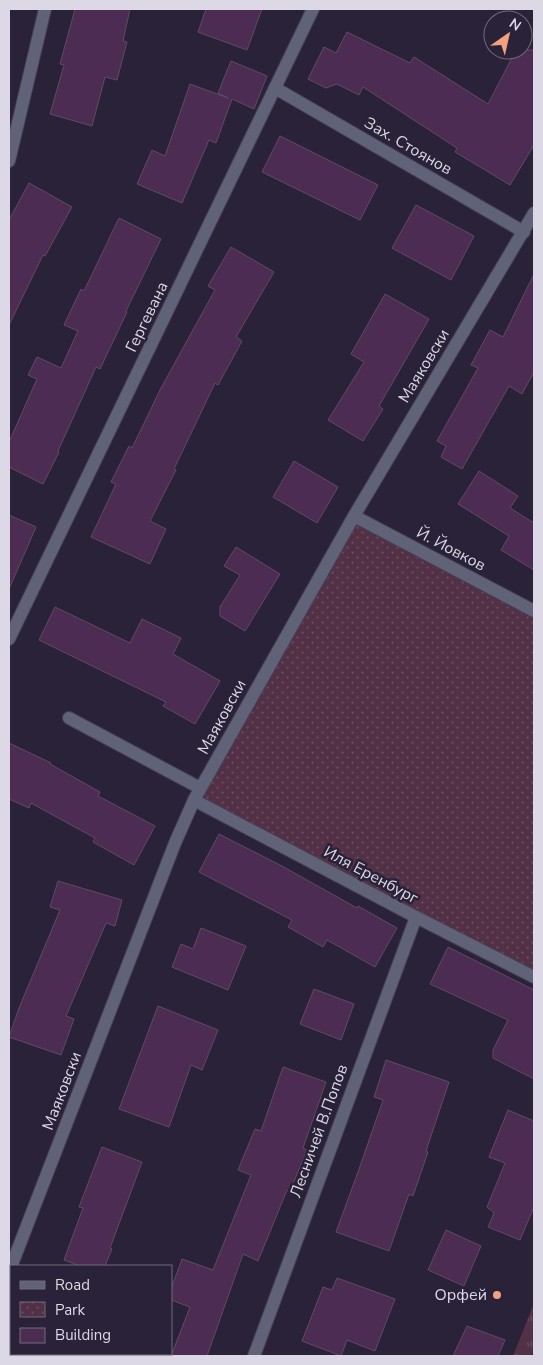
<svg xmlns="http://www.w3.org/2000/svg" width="543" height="1365" font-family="'Nunito Sans',sans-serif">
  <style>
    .grass { fill: url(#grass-tufts) }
    .park { fill: url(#park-dots) }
    .building { fill: #4c2c52; stroke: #5e4c61 }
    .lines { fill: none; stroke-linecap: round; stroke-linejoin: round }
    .minor-casing { stroke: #463f54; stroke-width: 14 }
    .minor { stroke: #606278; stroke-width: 12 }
    .poi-dot { fill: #f1a17d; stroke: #2a2238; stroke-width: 2 }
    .labels { text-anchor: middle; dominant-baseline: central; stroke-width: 5; stroke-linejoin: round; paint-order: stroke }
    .street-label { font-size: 16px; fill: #dcd8e6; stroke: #2a2238 }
    .poi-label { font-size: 16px; fill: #dcd8e6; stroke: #2a2238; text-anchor: end }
  </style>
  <defs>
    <pattern id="grass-tufts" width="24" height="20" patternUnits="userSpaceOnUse" patternTransform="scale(1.25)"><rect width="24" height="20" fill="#523045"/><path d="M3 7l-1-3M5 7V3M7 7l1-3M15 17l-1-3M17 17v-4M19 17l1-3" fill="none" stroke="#6a4d60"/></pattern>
    <pattern id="park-dots" width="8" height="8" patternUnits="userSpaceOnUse" patternTransform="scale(1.25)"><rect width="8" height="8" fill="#523045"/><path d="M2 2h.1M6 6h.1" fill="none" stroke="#6a4d60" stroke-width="1.8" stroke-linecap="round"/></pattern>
  </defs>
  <rect width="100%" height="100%" fill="#2a2238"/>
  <polygon class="grass" points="534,1303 534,1349 531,1356 513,1356"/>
  <polygon class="park" points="354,516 534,611 534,976 194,800"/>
  <g class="building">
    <polygon points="75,9 130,9 123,41 127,42 117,80 105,77 92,126 50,114 64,65 60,64"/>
    <polygon points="206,9 262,9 247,50 198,32"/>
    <polygon points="347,32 410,63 414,57 488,104 516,50 534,50 534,145 510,185 455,152 457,148 363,87 359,95 337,84 326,88 308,79 324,47 336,53"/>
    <polygon points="231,61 267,76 254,109 232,99 216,143 209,140 182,203 137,184 152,150 165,156 190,84 228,98 218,93"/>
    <polygon points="280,136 378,185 360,220 262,172"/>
    <polygon points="29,183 72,207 45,256 43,255 9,325 9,220"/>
    <polygon points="416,205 474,236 451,280 392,248"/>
    <polygon points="119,218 161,239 126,311 127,312 100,369 96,367 58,451 59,452 43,484 9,467 9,442 37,379 28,375 37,357 61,368 78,331 64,325 81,289 84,291"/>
    <polygon points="231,247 274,272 236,337 242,341 218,385 215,383 174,469 176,470 150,521 166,529 150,564 91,537 116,484 111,482 129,446 132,448 161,388 215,290 208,286"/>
    <polygon points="534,274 534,372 522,394 509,386 462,469 441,457 446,446 437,441 478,368 471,365 490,330 503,337"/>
    <polygon points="385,294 429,319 379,406 383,409 363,441 328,420 364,362 351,354"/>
    <polygon points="294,461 338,487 317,523 273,497"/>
    <polygon points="479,471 518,496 510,508 534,523 534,570 501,550 509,536 458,504"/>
    <polygon points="9,515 36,527 9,589"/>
    <polygon points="236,547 280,574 245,631 220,616 220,607 240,575 224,566"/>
    <polygon points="55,607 130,643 142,619 181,638 173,654 220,681 195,724 163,706 166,702 39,640"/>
    <polygon points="9,743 51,763 50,764 100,792 98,796 155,826 134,865 93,842 95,838 31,803 29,808 9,799"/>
    <polygon points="219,834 280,865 357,908 358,906 397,928 375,967 327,940 323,947 288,927 292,920 199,872"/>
    <polygon points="58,881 122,900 115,926 106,923 66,1016 74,1019 61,1055 9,1037 19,1008 60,910 50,907"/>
    <polygon points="201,928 246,946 228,990 172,967 181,944 193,949"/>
    <polygon points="448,947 534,990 534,1079 493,1058 493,1050 508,1020 430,984"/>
    <polygon points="314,989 354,1004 341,1040 300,1024"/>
    <polygon points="158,1006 218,1030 202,1070 191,1065 169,1127 119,1109"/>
    <polygon points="386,1060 449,1082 426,1151 428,1152 413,1196 409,1194 389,1251 336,1232 358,1172 383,1100 374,1097"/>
    <polygon points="283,1067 326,1082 303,1148 307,1150 290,1191 287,1190 258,1261 243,1254 207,1356 171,1356 190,1307 171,1300 171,1289 182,1259 213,1270 251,1175 238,1170 255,1129 261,1131"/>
    <polygon points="508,1110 534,1121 534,1207 520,1240 488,1227 494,1213 487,1207 505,1163 489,1157"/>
    <polygon points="102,1147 142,1162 110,1248 112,1249 105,1266 80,1266 64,1260 83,1208 79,1207"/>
    <polygon points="446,1230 481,1246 464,1286 428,1270"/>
    <polygon points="337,1278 395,1299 375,1351 347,1340 341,1356 302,1341 323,1287 332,1290"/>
    <polygon points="467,1326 505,1340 498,1356 453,1356"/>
  </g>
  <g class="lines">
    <defs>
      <g id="minor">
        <polyline points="275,88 524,232"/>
        <polyline points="9,161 45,9"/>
        <polyline points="354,516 534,611"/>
        <polyline points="9,639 313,9"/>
        <polyline points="69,718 200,788"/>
        <polyline points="194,800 416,917 534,977"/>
        <polyline points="9,1272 175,843 194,800 354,516 534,213"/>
        <polyline points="254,1356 416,917"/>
      </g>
    </defs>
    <use href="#minor" class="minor-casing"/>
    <use href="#minor" class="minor"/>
  </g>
  <circle class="poi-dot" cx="497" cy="1295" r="5"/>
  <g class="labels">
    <g class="street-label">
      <text transform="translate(408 146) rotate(30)">Зах. Стоянов</text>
      <text transform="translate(147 317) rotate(-64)">Гергевана</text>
      <text transform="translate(424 366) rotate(-59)">Маяковски</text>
      <text transform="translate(451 549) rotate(28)">Й. Йовков</text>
      <text transform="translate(222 717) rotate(-61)">Маяковски</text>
      <text transform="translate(371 875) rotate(28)">Иля Еренбург</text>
      <text transform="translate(62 1091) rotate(-69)">Маяковски</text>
      <text transform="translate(319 1131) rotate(-70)">Лесничей В.Попов</text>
    </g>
    <g class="poi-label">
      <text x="487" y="1295">Орфей</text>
    </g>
  </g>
  <rect width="543" height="1365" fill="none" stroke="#dcd8e6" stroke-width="20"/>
  <rect x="10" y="1265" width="162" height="90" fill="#2a2238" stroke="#716b7e"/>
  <rect x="20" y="1281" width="25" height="8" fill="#606278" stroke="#716b7e"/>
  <text x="55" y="1290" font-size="15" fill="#dcd8e6">Road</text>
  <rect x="20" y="1302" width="25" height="15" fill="url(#park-dots)" stroke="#716b7e"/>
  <text x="55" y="1315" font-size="15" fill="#dcd8e6">Park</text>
  <rect x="20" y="1328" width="25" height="15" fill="#4c2c52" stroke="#716b7e"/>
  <text x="55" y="1340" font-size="15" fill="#dcd8e6">Building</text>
  <g transform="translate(508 35) rotate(34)"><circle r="24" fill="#2a2238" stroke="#716b7e"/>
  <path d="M0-4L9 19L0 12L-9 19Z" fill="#f1a17d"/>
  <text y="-8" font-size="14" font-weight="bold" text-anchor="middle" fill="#dcd8e6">N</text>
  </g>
</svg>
